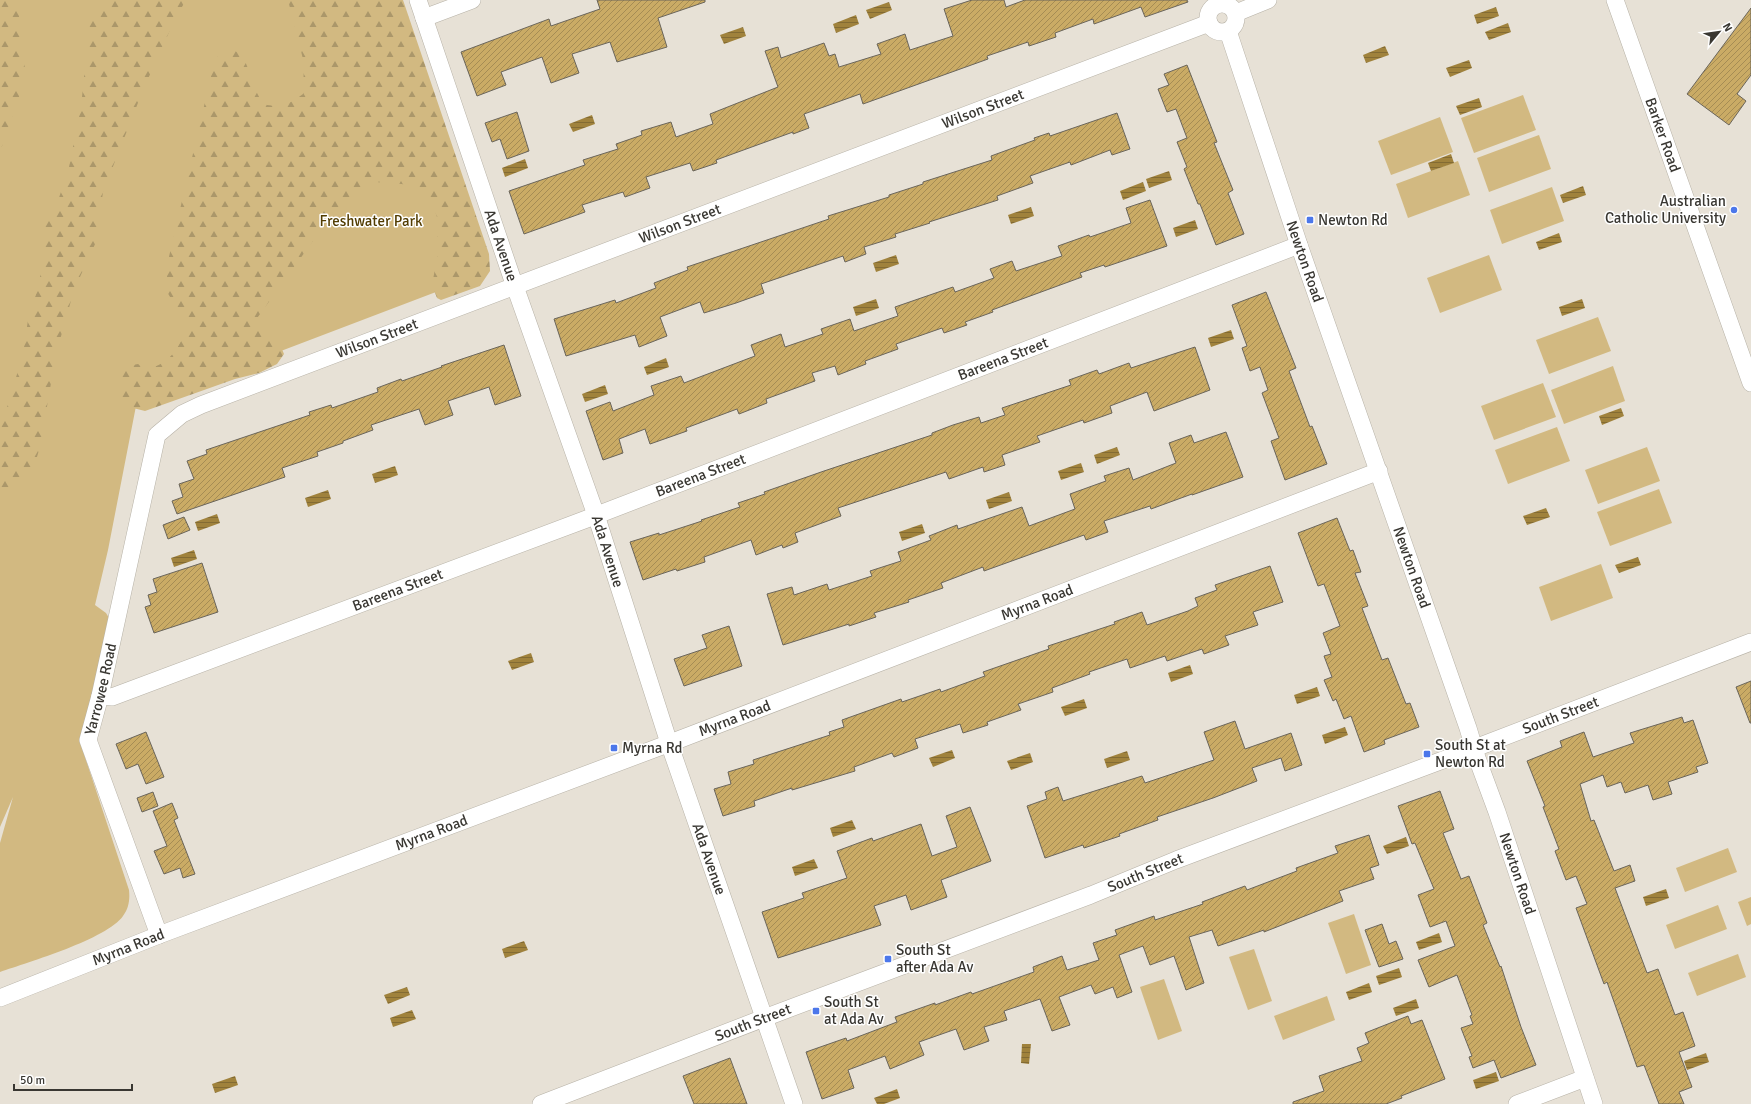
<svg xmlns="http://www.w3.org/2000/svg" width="1751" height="1104" font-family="Signika,sans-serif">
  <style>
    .green { fill: #d2b981 }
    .forest { fill: url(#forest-firs) }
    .water { fill: url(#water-rules) }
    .building { fill: url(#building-hatch); stroke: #6a655b }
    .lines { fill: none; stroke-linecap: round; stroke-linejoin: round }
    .street-casing { stroke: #b7b2a7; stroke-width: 18 }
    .street { stroke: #fff; stroke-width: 17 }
    .poi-dot { fill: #4c77ea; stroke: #fff; stroke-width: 1.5 }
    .labels { text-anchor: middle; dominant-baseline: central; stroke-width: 3; stroke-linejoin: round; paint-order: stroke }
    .street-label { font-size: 15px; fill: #393732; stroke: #fff }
    .poi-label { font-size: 15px; fill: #393732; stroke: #fff; text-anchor: start }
    .park-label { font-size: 15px; fill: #523c01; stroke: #fff }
  </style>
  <defs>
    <pattern id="forest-firs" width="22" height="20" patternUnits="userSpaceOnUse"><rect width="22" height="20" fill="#d2b981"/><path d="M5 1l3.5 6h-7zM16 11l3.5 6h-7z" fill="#ab976a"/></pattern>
    <pattern id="water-rules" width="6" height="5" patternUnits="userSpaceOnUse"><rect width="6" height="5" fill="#a0823c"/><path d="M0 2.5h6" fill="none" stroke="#836b33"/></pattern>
    <pattern id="building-hatch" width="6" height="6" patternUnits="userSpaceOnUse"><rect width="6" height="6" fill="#caab65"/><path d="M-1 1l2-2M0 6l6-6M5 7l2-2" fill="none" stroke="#a58c54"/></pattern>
  </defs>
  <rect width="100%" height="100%" fill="#e7e1d6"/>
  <g class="green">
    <path d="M0,0H390L478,276L136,406L108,550L95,605L106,613L109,618L82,748L129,890C130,899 129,908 123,916C107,939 29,962 0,972V843L13,797L0,827Z"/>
    <polygon points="1523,95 1536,130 1474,153 1461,118"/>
    <polygon points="1440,117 1453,152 1391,175 1378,141"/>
    <polygon points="1539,135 1551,169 1489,192 1477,158"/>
    <polygon points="1458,161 1470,195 1408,218 1396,184"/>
    <polygon points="1552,187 1564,221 1502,244 1490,210"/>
    <polygon points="1489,255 1502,290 1440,313 1427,278"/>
    <polygon points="1598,317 1611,351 1549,374 1536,340"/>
    <polygon points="1613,366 1625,401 1564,424 1551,390"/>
    <polygon points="1543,383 1556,417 1494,440 1481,406"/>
    <polygon points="1557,427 1570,461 1508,484 1495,450"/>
    <polygon points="1647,447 1660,481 1598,504 1585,470"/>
    <polygon points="1659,489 1672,523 1610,546 1597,512"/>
    <polygon points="1601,564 1613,598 1551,621 1539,587"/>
    <polygon points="1728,848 1737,872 1685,892 1676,868"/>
    <polygon points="1751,897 1751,924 1747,926 1738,902"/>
    <polygon points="1718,905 1727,929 1675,949 1666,925"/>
    <polygon points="1354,914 1371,965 1346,974 1328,923"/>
    <polygon points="1254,949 1272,1001 1248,1010 1229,957"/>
    <polygon points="1738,954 1746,977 1697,996 1688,973"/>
    <polygon points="1164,979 1182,1031 1158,1040 1140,987"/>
    <polygon points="1327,996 1335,1020 1283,1040 1274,1016"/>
  </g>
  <g class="forest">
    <polygon points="0,0 18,0 20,30 26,77 0,152"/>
    <polygon points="101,0 186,0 175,19 143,90 103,192 96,242 74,290 56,354 40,447 32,473 0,497 0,431 23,354 28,320 37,291 42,268 44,223 55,209 68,172 81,107 90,18"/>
    <path d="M288,0H403L489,254L490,271L480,286L441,300L437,298L432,285L437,258V217L432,202L420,191L402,184L375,182L357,190L331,216L255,321L257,329C268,336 280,341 284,354L277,364L259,373L235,379L145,411L125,406L118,393L121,377L127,366L138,364L146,369C171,364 177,349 188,328L166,290L168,261L215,59L226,48C249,51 248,76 257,93C259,98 263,102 267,105C283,107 290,104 303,94L304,63Z"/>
  </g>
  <g class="water">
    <polygon points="889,2 892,10 870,19 866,10"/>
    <polygon points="1496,7 1499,16 1477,24 1474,15"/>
    <polygon points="856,15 859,24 836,33 833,24"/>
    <polygon points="1508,23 1511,32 1489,40 1485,32"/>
    <polygon points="743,27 746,36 724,44 720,35"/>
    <polygon points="1385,46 1389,55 1366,63 1363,55"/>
    <polygon points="1469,60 1472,68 1450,77 1446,68"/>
    <polygon points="1479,98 1482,107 1460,115 1456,106"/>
    <polygon points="592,115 595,124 573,132 569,124"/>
    <polygon points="1451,154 1454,163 1431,171 1428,163"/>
    <polygon points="525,159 528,168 505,177 502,168"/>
    <polygon points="1169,171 1172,180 1149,188 1146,179"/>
    <polygon points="1143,182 1146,191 1123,200 1120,191"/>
    <polygon points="1583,186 1586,195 1563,203 1560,195"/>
    <polygon points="1031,207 1034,216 1011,224 1008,215"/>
    <polygon points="1195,220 1198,229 1176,237 1173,228"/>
    <polygon points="1559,233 1562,242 1539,250 1536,242"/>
    <polygon points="896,255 899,264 876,272 873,263"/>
    <polygon points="876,299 879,308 856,316 853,307"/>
    <polygon points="1582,299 1585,308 1562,316 1559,307"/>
    <polygon points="1231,330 1234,339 1211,347 1208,338"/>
    <polygon points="666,358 669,367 647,375 644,367"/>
    <polygon points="605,385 608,394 585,402 582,394"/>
    <polygon points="1621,408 1624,416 1602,425 1599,416"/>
    <polygon points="1117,447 1120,455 1097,464 1094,455"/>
    <polygon points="1081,463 1084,472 1061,480 1058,471"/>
    <polygon points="395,466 398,475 375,483 372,474"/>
    <polygon points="328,490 331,499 308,507 305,498"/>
    <polygon points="1009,492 1012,501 989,509 986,500"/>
    <polygon points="1546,508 1550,517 1527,525 1523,516"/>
    <polygon points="217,514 220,523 198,531 195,522"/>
    <polygon points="922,524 925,533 902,541 899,532"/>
    <polygon points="194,550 197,559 174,567 171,558"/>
    <polygon points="1638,557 1641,565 1619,573 1615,565"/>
    <polygon points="531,653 534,662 512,670 508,661"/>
    <polygon points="1190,665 1193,674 1171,682 1168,673"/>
    <polygon points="1317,687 1320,696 1297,704 1294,695"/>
    <polygon points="1084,699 1087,708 1065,716 1061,707"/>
    <polygon points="1345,727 1348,735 1325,744 1322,735"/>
    <polygon points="952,750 955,758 933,767 929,758"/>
    <polygon points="1127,751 1130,760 1107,768 1104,759"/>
    <polygon points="1030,753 1033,762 1011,770 1007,761"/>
    <polygon points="852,820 856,829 833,837 830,828"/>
    <polygon points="1406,837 1409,846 1387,854 1383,846"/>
    <polygon points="814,859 818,868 795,876 792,867"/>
    <polygon points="1666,889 1669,898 1646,906 1643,897"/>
    <polygon points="1439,933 1442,942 1419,950 1416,942"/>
    <polygon points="524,941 528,950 505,958 502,949"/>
    <polygon points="1399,968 1402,977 1379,985 1376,976"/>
    <polygon points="1369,983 1372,992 1349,1000 1346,992"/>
    <polygon points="407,987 410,995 388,1004 384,995"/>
    <polygon points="1416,999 1419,1008 1396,1016 1393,1008"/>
    <polygon points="412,1010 416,1019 393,1027 390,1018"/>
    <polygon points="1022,1044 1031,1044 1029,1064 1021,1063"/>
    <polygon points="1706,1053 1709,1062 1687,1070 1684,1061"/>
    <polygon points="1496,1072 1499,1081 1476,1089 1473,1080"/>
    <polygon points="235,1076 238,1085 215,1093 212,1084"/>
    <polygon points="897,1089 900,1098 884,1104 877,1104 874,1098"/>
  </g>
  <g class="building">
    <polygon points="597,0 705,0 705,2 658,18 667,47 617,62 610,42 572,54 579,73 551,83 542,57 501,72 506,85 477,96 461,52 549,19 551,26 600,9"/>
    <polygon points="972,0 1004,0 1006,7 1025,0 1187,0 1188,2 1145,17 1141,7 1094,24 1093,19 1055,33 1056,37 1029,46 1028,42 987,56 988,59 863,104 860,94 804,114 809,128 793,134 793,132 716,160 717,163 693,171 690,163 646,177 650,188 625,197 623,192 582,205 585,212 524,234 509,191 585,165 583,160 618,149 616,144 642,135 641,131 671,122 676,137 713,124 710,114 778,87 765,51 778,47 781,58 824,43 829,56 835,54 839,67 881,54 877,44 905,34 910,50 953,36 944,9"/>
    <polygon points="1751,8 1751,75 1737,94 1746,101 1729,125 1687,94"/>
    <polygon points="1187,65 1217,142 1214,143 1233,190 1228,193 1244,234 1216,245 1200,204 1198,204 1184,169 1187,167 1177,142 1187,138 1176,109 1167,112 1158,89 1169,85 1164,74"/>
    <polygon points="517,112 529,151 507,159 500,139 492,142 485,123"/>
    <polygon points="1117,113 1130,149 1112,155 1110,150 1071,165 1070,162 1030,176 1033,183 997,196 998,200 929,222 930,223 895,234 896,237 864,247 866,254 845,262 843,256 761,284 764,293 736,303 704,313 700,302 660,317 667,336 639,347 635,335 566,356 554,319 615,300 616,303 656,288 654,283 688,270 687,267 829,219 828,216 889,197 889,195 923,184 923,182 992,160 991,156 1035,140 1034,138 1049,133 1050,136"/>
    <polygon points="1150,200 1167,246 1105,267 1104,265 1080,273 1082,277 992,310 993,312 965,322 967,325 944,333 942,328 896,344 898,349 865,361 866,364 838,375 835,366 812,373 815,381 766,399 767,403 739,414 737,409 686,428 687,431 650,444 645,429 619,439 623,453 603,460 586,411 610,402 613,411 654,395 651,386 681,376 684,383 755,356 751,345 781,334 785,347 823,334 821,329 850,319 854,331 898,316 895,307 953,287 955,292 994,278 990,269 1012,261 1016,271 1062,256 1058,246 1089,235 1090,237 1131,223 1126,208"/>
    <polygon points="1266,292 1296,368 1289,371 1310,427 1312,426 1327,464 1285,480 1271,441 1279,438 1262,393 1268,390 1260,367 1250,371 1242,348 1247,346 1232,305"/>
    <polygon points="504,345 521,396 495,405 489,387 448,401 453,415 425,425 419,409 371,425 373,430 343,441 343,443 317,452 318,456 282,468 285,477 177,514 172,501 183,497 179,484 194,479 187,461 207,454 206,450 310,415 309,412 331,405 332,408 378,392 377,388 401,379 402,381 442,367 441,366"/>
    <polygon points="1195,347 1210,390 1154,411 1147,392 1110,406 1112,413 1084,423 1083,420 1037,436 1040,442 1002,455 1005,465 984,472 983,467 949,479 946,472 838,508 841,516 795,533 798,542 783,548 782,545 756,555 751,540 704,557 705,562 677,571 676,569 643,580 630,542 659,533 659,535 702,521 701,520 740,507 738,503 765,494 764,492 824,471 932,435 932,433 953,425 979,417 981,423 1005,415 1002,408 1071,385 1069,380 1097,370 1099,374 1129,363 1131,368"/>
    <polygon points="1226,432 1243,477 1192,495 1192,494 1151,509 1150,506 1104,521 1108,532 1086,540 1084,535 984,571 983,567 941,583 943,588 908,600 909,602 874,613 876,617 849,626 849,624 783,645 767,594 792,587 794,595 827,584 829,590 872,576 870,571 901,561 898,552 931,540 929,536 957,525 958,529 1022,507 1029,526 1075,509 1070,494 1106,481 1104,476 1129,468 1133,480 1176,463 1169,443 1191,435 1194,443"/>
    <polygon points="184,517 190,530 168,539 163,525"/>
    <polygon points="1337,518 1350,551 1353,550 1361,572 1355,573 1368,606 1362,608 1382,660 1388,658 1406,704 1410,703 1419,727 1384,740 1385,744 1364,752 1351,716 1344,719 1336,699 1333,701 1324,680 1332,677 1324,656 1331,654 1323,633 1340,626 1324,584 1318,586 1298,533"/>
    <polygon points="202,563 218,612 154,633 145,607 151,605 148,595 157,592 153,579"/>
    <polygon points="1270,566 1283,602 1253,612 1258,625 1225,636 1229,645 1204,654 1202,649 1167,661 1165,656 1130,668 1127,659 1089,672 1090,674 1052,688 1053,692 1018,704 1021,710 987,722 988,725 963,733 960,724 915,739 918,748 894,757 892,753 854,767 855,771 792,790 792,788 754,801 755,806 723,816 714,789 731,784 728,772 754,764 753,760 830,735 829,732 844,727 842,720 901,699 902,702 940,689 941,692 985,676 983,672 1049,649 1048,646 1115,624 1114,622 1142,612 1147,625 1188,611 1198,606 1195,598 1217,590 1215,585"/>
    <polygon points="729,626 742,666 684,686 674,659 707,648 702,635"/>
    <polygon points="1751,681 1751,723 1750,723 1736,687"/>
    <polygon points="1682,717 1684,723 1693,720 1708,763 1696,767 1698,772 1668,782 1672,794 1653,800 1648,785 1625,793 1621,782 1607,787 1603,775 1580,784 1591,821 1594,820 1614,871 1630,865 1635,881 1615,888 1647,973 1658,969 1675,1015 1683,1012 1695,1046 1679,1052 1692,1087 1679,1092 1684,1104 1659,1104 1644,1065 1637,1067 1607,982 1604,984 1576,908 1587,904 1576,876 1566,880 1555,851 1559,849 1543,807 1545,806 1527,761 1562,747 1560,741 1584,732 1593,757 1634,743 1630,733"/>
    <polygon points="1235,721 1245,749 1291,733 1302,765 1285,771 1281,758 1252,768 1257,781 1213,798 1157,817 1158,820 1119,834 1120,836 1084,848 1083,845 1045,858 1027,806 1047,799 1045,792 1058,787 1063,801 1142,776 1145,783 1214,760 1204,732"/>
    <polygon points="146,732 164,777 146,784 138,764 126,769 116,744"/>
    <polygon points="1440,791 1454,829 1443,833 1461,879 1469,876 1487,923 1483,925 1500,967 1501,966 1521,1027 1536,1065 1501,1078 1494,1060 1473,1068 1469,1057 1472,1056 1461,1028 1473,1024 1470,1016 1472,1015 1457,975 1429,987 1418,960 1455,946 1446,921 1430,927 1418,895 1434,889 1415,843 1412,844 1398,806"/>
    <polygon points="153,792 158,806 142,812 137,798"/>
    <polygon points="172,803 178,818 174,820 195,874 183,878 180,868 164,874 154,851 167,846 153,811"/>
    <polygon points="970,807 991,861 941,880 947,897 911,910 906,895 874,906 881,925 778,958 762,912 804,898 802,893 847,878 837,851 872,838 873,841 921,824 932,856 957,847 946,816"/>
    <polygon points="1369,835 1379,865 1370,868 1374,879 1339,891 1343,901 1264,932 1264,930 1218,946 1212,930 1189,937 1204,983 1186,990 1174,956 1150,965 1143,946 1119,955 1132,992 1117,998 1113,987 1095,994 1091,985 1059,997 1070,1025 1052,1031 1040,999 1004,1011 1007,1020 984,1027 989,1041 964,1050 956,1029 919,1042 924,1055 890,1069 885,1056 848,1070 854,1088 822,1099 806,1052 846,1038 847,1041 897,1022 895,1017 935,1003 935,1005 971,992 972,994 1034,972 1033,967 1062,956 1067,970 1099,960 1093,943 1117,935 1115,930 1154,916 1155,920 1203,904 1202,902 1245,886 1247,890 1297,871 1296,868 1338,853 1335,846"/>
    <polygon points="1382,924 1389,944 1396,941 1403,959 1379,967 1365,930"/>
    <polygon points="1408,1016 1411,1024 1422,1020 1445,1079 1401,1096 1402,1098 1386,1104 1293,1104 1293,1102 1324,1091 1319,1076 1362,1061 1357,1048 1369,1043 1365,1033"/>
    <polygon points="730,1058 747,1104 694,1104 683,1076"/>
  </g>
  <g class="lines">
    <defs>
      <g id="street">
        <path id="s1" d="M418,0L512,278L596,515L669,743L794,1104"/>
        <path id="s2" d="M1615,0L1751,383"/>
        <circle cx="1222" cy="18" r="14"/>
        <polyline points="1236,13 1268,0"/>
        <polyline points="424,18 472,0"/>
        <path id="s3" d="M1228,31L1299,245L1468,728L1477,758L1497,812L1594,1104"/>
        <path id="s4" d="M100,696L112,697L584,520L1299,245"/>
        <path id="s5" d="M159,935L88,740L100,696L157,435L182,414L201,405L1209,23"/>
        <path id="s6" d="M0,998L159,935L678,740L1379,471"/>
        <path id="s7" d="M541,1104L764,1018L1091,895L1176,860L1475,748L1751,642"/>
        <polyline points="1517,1104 1585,1078"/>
      </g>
    </defs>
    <use href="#street" class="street-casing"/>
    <use href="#street" class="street"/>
  </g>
  <g class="poi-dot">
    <circle cx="1734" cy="210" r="4"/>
    <rect x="1306" y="216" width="8" height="8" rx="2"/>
    <rect x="610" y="744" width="8" height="8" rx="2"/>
    <rect x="1423" y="750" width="8" height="8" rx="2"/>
    <rect x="884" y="955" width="8" height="8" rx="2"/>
    <rect x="812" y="1007" width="8" height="8" rx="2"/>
  </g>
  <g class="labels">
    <g class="street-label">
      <text stroke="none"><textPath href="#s5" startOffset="1410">Wilson Street</textPath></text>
      <text stroke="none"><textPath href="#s2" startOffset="143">Barker Road</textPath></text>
      <text stroke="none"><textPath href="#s5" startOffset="1086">Wilson Street</textPath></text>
      <text stroke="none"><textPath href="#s1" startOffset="259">Ada Avenue</textPath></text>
      <text stroke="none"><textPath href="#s3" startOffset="243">Newton Road</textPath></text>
      <text stroke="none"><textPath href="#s5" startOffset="762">Wilson Street</textPath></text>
      <text stroke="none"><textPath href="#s4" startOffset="965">Bareena Street</textPath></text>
      <text stroke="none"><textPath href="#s4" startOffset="641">Bareena Street</textPath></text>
      <text stroke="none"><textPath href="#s1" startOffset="583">Ada Avenue</textPath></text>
      <text stroke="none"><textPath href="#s3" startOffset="567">Newton Road</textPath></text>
      <text stroke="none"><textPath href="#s4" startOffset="317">Bareena Street</textPath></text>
      <text stroke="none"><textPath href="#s6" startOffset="1110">Myrna Road</textPath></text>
      <text stroke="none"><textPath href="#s5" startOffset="260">Yarrowee Road</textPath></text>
      <text stroke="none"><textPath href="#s7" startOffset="1091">South Street</textPath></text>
      <text stroke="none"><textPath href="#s6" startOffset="786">Myrna Road</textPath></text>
      <text stroke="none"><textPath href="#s6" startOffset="462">Myrna Road</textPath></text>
      <text stroke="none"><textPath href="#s1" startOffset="907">Ada Avenue</textPath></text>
      <text stroke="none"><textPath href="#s7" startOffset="647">South Street</textPath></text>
      <text stroke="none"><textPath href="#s3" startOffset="891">Newton Road</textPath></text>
      <text stroke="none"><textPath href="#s6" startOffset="138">Myrna Road</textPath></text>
      <text stroke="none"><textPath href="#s7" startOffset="227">South Street</textPath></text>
    </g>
    <g class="poi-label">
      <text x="1726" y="201" text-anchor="end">Australian<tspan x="1726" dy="17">Catholic University</tspan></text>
      <text x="1318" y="220">Newton Rd</text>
      <text x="1435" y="745">South St at<tspan x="1435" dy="17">Newton Rd</tspan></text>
      <text x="622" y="748">Myrna Rd</text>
      <text x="896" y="950">South St<tspan x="896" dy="17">after Ada Av</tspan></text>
      <text x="824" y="1002">South St<tspan x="824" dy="17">at Ada Av</tspan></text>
    </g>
    <g class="park-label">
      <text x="371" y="221">Freshwater Park</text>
    </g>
  </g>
  <g transform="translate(1719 32) rotate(61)" stroke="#ffffff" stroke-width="3" paint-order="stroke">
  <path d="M0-3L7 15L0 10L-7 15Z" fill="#393732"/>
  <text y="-6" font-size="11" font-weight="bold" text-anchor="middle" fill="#393732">N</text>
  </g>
  <path d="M14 1084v6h118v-6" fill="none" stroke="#393732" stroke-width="2"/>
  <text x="20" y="1084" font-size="12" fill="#393732" stroke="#ffffff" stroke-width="3" paint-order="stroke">50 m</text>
</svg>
